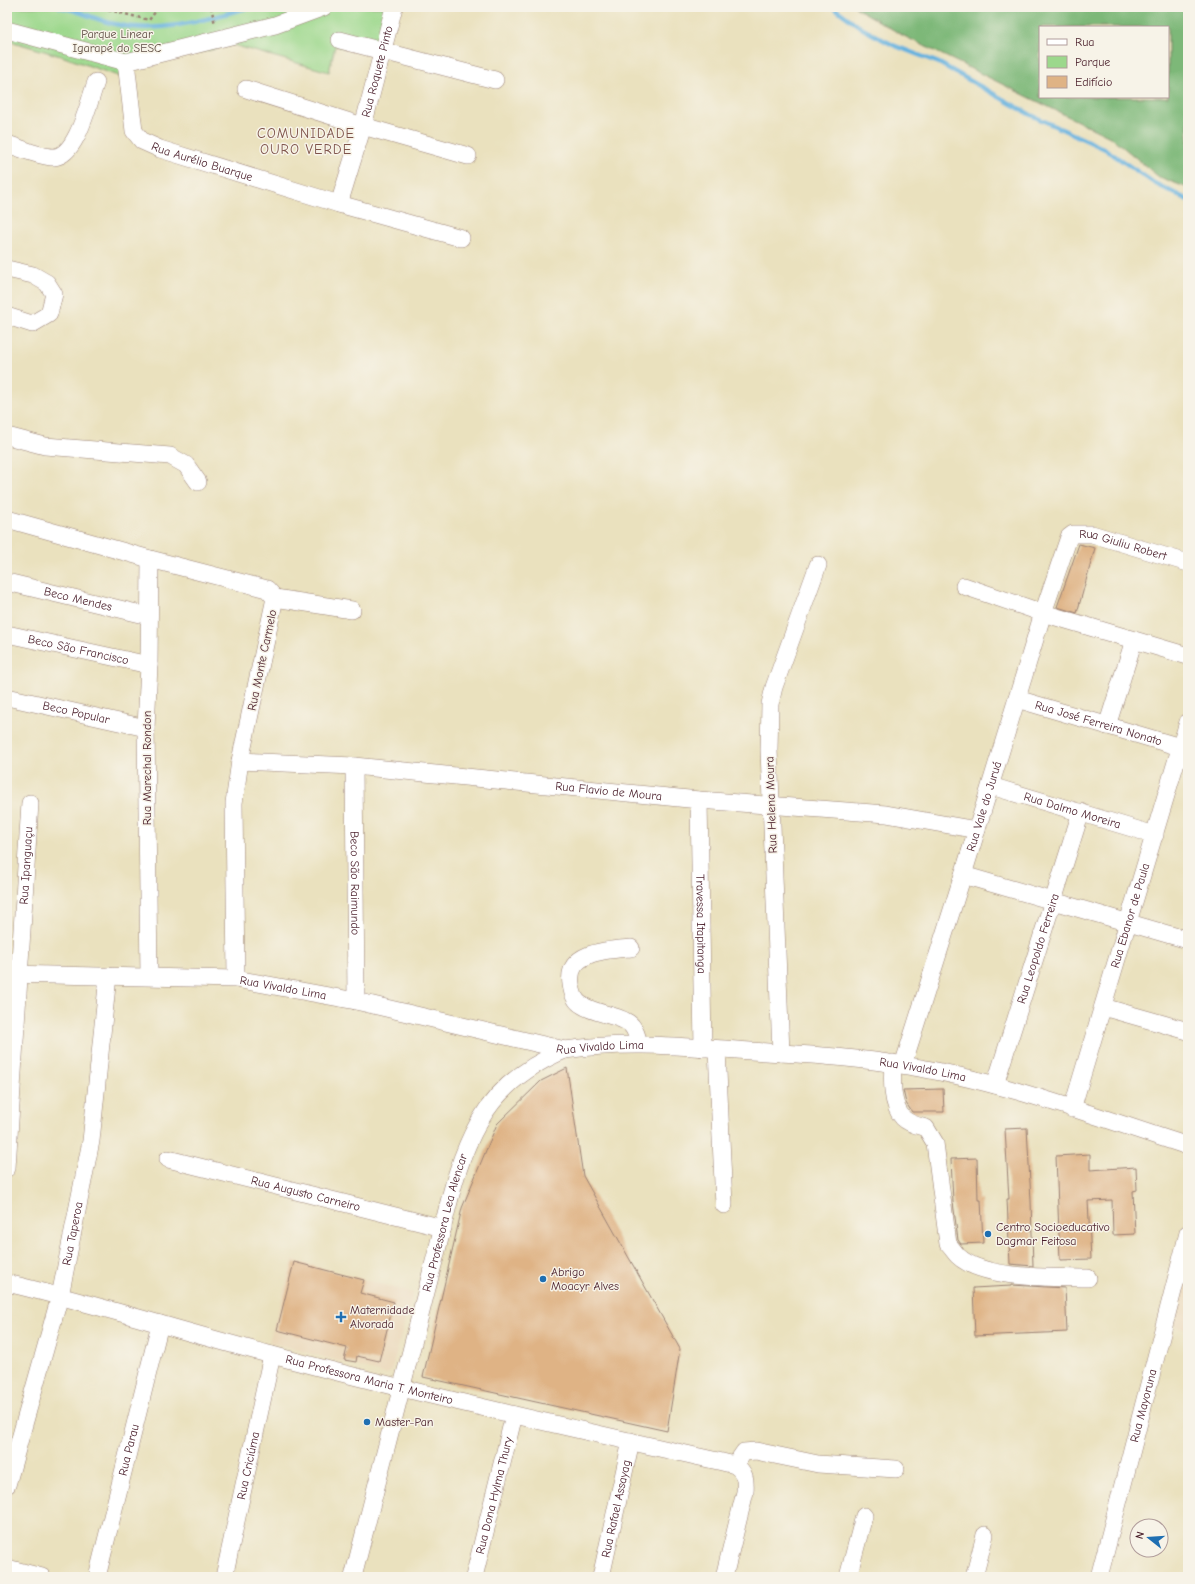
<svg xmlns="http://www.w3.org/2000/svg" width="1195" height="1584" font-family="'Comic Neue',sans-serif">
  <style>
    .built { fill: #ebd8ba }
    .green { fill: #9cd88c; stroke: #737c5c }
    .forest { fill: #7db878; stroke: #646c52; fill-rule: evenodd }
    .lines { fill: none; stroke-linecap: round; stroke-linejoin: round }
    .stream { stroke: #66b2df; stroke-width: 4.5 }
    .building { fill: #dfb385 }
    .minor-casing { stroke: #9a8074; stroke-width: 18 }
    .path { stroke: #9a8074; stroke-width: 2.5; stroke-dasharray: 3 3; stroke-linecap: butt }
    .minor { stroke: #fff; stroke-width: 17 }
    .poi-dot { fill: #1f6fb2; stroke: #f7f3e8; stroke-width: 1.5 }
    .labels { text-anchor: middle; dominant-baseline: central; stroke-width: 3; stroke-linejoin: round; paint-order: stroke }
    .park-label { font-size: 12px; fill: #5e4d43; stroke: #f7f3e8 }
    .street-label { font-size: 12px; fill: #4a1f2b; stroke: #f7f3e8 }
    .poi-label { font-size: 12px; fill: #4a1f2b; stroke: #f7f3e8; text-anchor: start }
    .quarter-label { font-size: 14px; letter-spacing: 1px; fill: #7e534a; stroke: #f7f3e8 }
  </style>
  <rect width="100%" height="100%" fill="#f7f3e8"/>
  <filter id="ink" filterUnits="userSpaceOnUse"><feTurbulence type="fractalNoise" baseFrequency=".025" numOctaves="2"/><feDisplacementMap in="SourceGraphic" scale="8" xChannelSelector="R" yChannelSelector="G"/><feConvolveMatrix kernelMatrix="1 2 1 2 8 2 1 2 1" color-interpolation-filters="sRGB"/></filter>
  <filter id="wash" filterUnits="userSpaceOnUse"><feTurbulence type="fractalNoise" baseFrequency=".012" numOctaves="4" result="noise"/><feDisplacementMap in="SourceGraphic" scale="16" xChannelSelector="R" yChannelSelector="G"/><feGaussianBlur stdDeviation="0.9" result="paint"/><feColorMatrix in="noise" values="0 0 0 0 0 0 0 0 0 0 0 0 0 0 0 0 0 1.4 0 .05"/><feComposite in="paint" operator="in"/></filter>
  <g filter="url(#wash)">
    <rect width="100%" height="100%" fill="#eae1be"/>
    <g class="built">
      <polygon points="293,1260 413,1293 392,1368 389,1373 386,1374 269,1342"/>
      <polygon points="1188,1276 1188,1330 1175,1325"/>
    </g>
    <polygon class="green" points="7,7 393,7 377,54 335,46 329,72 233,45 140,66 121,77 64,57 7,40"/>
    <path class="forest" d="M855,7H1188V188L1159,177L1112,138L902,35ZM1040,27H1168V97H1040Z"/>
    <g class="lines">
      <g class="stream">
        <path d="M60,7C79,10 96,20 115,24C160,35 207,19 250,7"/>
        <polyline points="833,7 863,29 893,45 939,63 1031,115 1105,149 1154,183 1188,200"/>
      </g>
    </g>
    <g id="blocks">
      <g class="building">
        <polygon points="1079,544 1095,548 1077,613 1057,607"/>
        <polygon points="567,1068 583,1176 680,1349 667,1431 423,1377 462,1208 497,1124 541,1081"/>
        <polygon points="943,1089 944,1112 912,1112 906,1103 903,1090"/>
        <polygon points="1027,1128 1031,1201 1033,1266 1010,1264 1007,1199 1009,1199 1005,1129"/>
        <polygon points="1090,1154 1090,1170 1136,1167 1137,1190 1133,1191 1135,1234 1113,1235 1112,1200 1088,1201 1091,1259 1060,1260 1056,1156"/>
        <polygon points="977,1158 978,1200 981,1200 983,1243 961,1244 958,1240 953,1202 951,1159"/>
        <polygon points="294,1262 364,1280 360,1293 394,1302 379,1361 357,1356 356,1362 344,1360 347,1348 277,1330"/>
        <polygon points="1011,1285 1065,1288 1067,1332 975,1336 973,1288 1011,1286"/>
      </g>
    </g>
  </g>
  <g filter="url(#ink)">
    <use href="#blocks" fill-opacity="0" stroke="#9a8074" stroke-width="1"/>
    <g class="lines">
      <defs>
        <g id="minor">
          <polyline points="7,30 126,62 275,25 324,7"/>
          <polyline points="340,40 495,80"/>
          <path id="s1" d="M126,62L134,131L142,141L160,149L339,204L461,238"/>
          <polyline points="246,89 363,126 468,156"/>
          <path d="M7,144C21,148 39,157 54,157C77,156 89,101 96,82"/>
          <path id="s2" d="M339,204L363,126L394,7"/>
          <polyline points="7,269 33,275 47,283 54,294 49,314 32,324 7,316"/>
          <polyline points="7,436 45,446 170,456 186,465 198,482"/>
          <polyline points="7,519 150,559 267,589 275,598 240,761 234,803 236,979"/>
          <path id="s3" d="M7,582L149,616"/>
          <polyline points="964,586 1043,613 1188,656"/>
          <polyline points="275,598 352,610"/>
          <path id="s4" d="M7,634L149,665"/>
          <path id="s5" d="M7,697L146,728"/>
          <path id="s6" d="M1017,699L1180,747"/>
          <polyline points="1107,726 1134,640"/>
          <path id="s7" d="M240,761L354,766L699,800L886,814L977,830"/>
          <path id="s8" d="M354,766L356,1001"/>
          <path id="s9" d="M991,786L1155,835"/>
          <path id="s10" d="M699,800L703,1048"/>
          <polyline points="963,875 1188,940"/>
          <path d="M631,948C608,950 566,951 571,984C572,992 574,1001 582,1005C595,1014 620,1015 630,1024C636,1029 637,1037 639,1043"/>
          <path id="s11" d="M7,974L236,979L356,1001L565,1050C625,1041 677,1046 737,1050C792,1054 848,1056 902,1065C1000,1080 1094,1116 1188,1146"/>
          <polyline points="149,976 146,728 149,665 150,559"/>
          <polyline points="1103,1007 1188,1031"/>
          <polyline points="717,1049 724,1205"/>
          <polyline points="781,1053 769,750 770,704 774,687 818,565"/>
          <path d="M893,1063C892,1080 891,1105 903,1118C909,1124 919,1126 926,1128L935,1143L948,1244C952,1248 955,1253 958,1256C983,1280 1055,1277 1088,1278"/>
          <path id="s12" d="M903,1065L963,875L1043,613L1069,537L1073,534H1092L1188,563"/>
          <path id="s13" d="M995,1085L1081,812"/>
          <path id="s14" d="M1072,1109L1188,722"/>
          <path id="s15" d="M168,1159L443,1228"/>
          <path id="s16" d="M7,1168L30,803"/>
          <path id="s17" d="M7,1283C96,1304 184,1332 272,1355C426,1396 580,1430 735,1465C745,1472 746,1479 745,1492L724,1577"/>
          <polyline points="735,1465 744,1452 756,1451 818,1464 896,1469"/>
          <path id="s18" d="M7,1485L60,1296L91,1141L108,976"/>
          <polyline points="7,1568 42,1577"/>
          <path id="s19" d="M97,1577L160,1324"/>
          <path id="s20" d="M224,1577L272,1355"/>
          <path id="s21" d="M353,1577C379,1474 405,1371 432,1269C446,1220 453,1167 479,1122C498,1088 529,1065 565,1050"/>
          <path id="s22" d="M474,1577L514,1415"/>
          <path id="s23" d="M601,1577L631,1441"/>
          <polyline points="848,1577 864,1516"/>
          <polyline points="974,1577 985,1535"/>
          <path id="s24" d="M1099,1577L1188,1233"/>
        </g>
      </defs>
      <use href="#minor" class="minor-casing"/>
      <g class="path">
        <polyline points="97,7 149,20 159,7"/>
        <polyline points="211,7 215,24"/>
      </g>
      <use href="#minor" class="minor"/>
    </g>
  </g>
  <g class="poi-dot">
    <circle cx="988" cy="1234" r="4"/>
    <circle cx="543" cy="1279" r="4"/>
    <path d="M339 1311h4v4h4v4h-4v4h-4v-4h-4v-4h4z"/>
    <circle cx="367" cy="1422" r="4"/>
  </g>
  <g class="labels">
    <g class="park-label">
      <text x="117" y="34">Parque Linear<tspan x="117" dy="14">Igarapé do SESC</tspan></text>
    </g>
    <g class="street-label">
      <text stroke="none"><textPath href="#s2" startOffset="138">Rua Roquete Pinto</textPath></text>
      <text stroke="none"><textPath href="#s1" startOffset="146">Rua Aurélio Buarque</textPath></text>
      <text stroke="none"><textPath href="#s12" startOffset="610">Rua Giuliu Robert</textPath></text>
      <text stroke="none"><textPath href="#s3" startOffset="73">Beco Mendes</textPath></text>
      <text stroke="none"><textPath href="#s4" startOffset="73">Beco São Francisco</textPath></text>
      <text transform="translate(262 660) rotate(-78)">Rua Monte Carmelo</text>
      <text stroke="none"><textPath href="#s5" startOffset="71">Beco Popular</textPath></text>
      <text stroke="none"><textPath href="#s6" startOffset="85">Rua José Ferreira Nonato</textPath></text>
      <text transform="translate(147 768) rotate(-90)">Rua Marechal Rondon</text>
      <text stroke="none"><textPath href="#s7" startOffset="370">Rua Flavio de Moura</textPath></text>
      <text transform="translate(771 805) rotate(-92)">Rua Helena Moura</text>
      <text stroke="none"><textPath href="#s12" startOffset="271">Rua Vale do Juruá</textPath></text>
      <text stroke="none"><textPath href="#s9" startOffset="85">Rua Dalmo Moreira</textPath></text>
      <text stroke="none"><textPath href="#s16" startOffset="303">Rua Ipanguaçu</textPath></text>
      <text stroke="none"><textPath href="#s8" startOffset="117">Beco São Raimundo</textPath></text>
      <text stroke="none"><textPath href="#s14" startOffset="202">Rua Ebanor de Paula</textPath></text>
      <text stroke="none"><textPath href="#s10" startOffset="124">Travessa Itapitanga</textPath></text>
      <text stroke="none"><textPath href="#s13" startOffset="143">Rua Leopoldo Ferreira</textPath></text>
      <text stroke="none"><textPath href="#s11" startOffset="277">Rua Vivaldo Lima</textPath></text>
      <text stroke="none"><textPath href="#s11" startOffset="601">Rua Vivaldo Lima</textPath></text>
      <text stroke="none"><textPath href="#s11" startOffset="925">Rua Vivaldo Lima</textPath></text>
      <text stroke="none"><textPath href="#s15" startOffset="142">Rua Augusto Carneiro</textPath></text>
      <text stroke="none"><textPath href="#s21" startOffset="366">Rua Professora Lea Alencar</textPath></text>
      <text stroke="none"><textPath href="#s18" startOffset="260">Rua Taperoa</textPath></text>
      <text stroke="none"><textPath href="#s17" startOffset="375">Rua Professora Maria T. Monteiro</textPath></text>
      <text stroke="none"><textPath href="#s24" startOffset="177">Rua Mayoruna</textPath></text>
      <text stroke="none"><textPath href="#s19" startOffset="131">Rua Parau</textPath></text>
      <text stroke="none"><textPath href="#s20" startOffset="114">Rua Criciúma</textPath></text>
      <text stroke="none"><textPath href="#s22" startOffset="84">Rua Dona Hylma Thury</textPath></text>
      <text stroke="none"><textPath href="#s23" startOffset="70">Rua Rafael Assayag</textPath></text>
    </g>
    <g class="poi-label">
      <text x="996" y="1227">Centro Socioeducativo<tspan x="996" dy="14">Dagmar Feitosa</tspan></text>
      <text x="551" y="1272">Abrigo<tspan x="551" dy="14">Moacyr Alves</tspan></text>
      <text x="350" y="1310">Maternidade<tspan x="350" dy="14">Alvorada</tspan></text>
      <text x="375" y="1422">Master-Pan</text>
    </g>
    <g class="quarter-label">
      <text x="306" y="133">COMUNIDADE<tspan x="306" dy="16">OURO VERDE</tspan></text>
    </g>
  </g>
  <rect width="1195" height="1584" fill="none" stroke="#f7f3e8" stroke-width="24"/>
  <rect x="1039" y="26" width="130" height="72" fill="#f7f3e8" stroke="#b29e9c"/>
  <rect x="1047" y="39" width="20" height="6" fill="#ffffff" stroke="#b29e9c"/>
  <text x="1075" y="46" font-size="12" fill="#4a1f2b">Rua</text>
  <rect x="1047" y="56" width="20" height="12" fill="#9cd88c" stroke="#b29e9c"/>
  <text x="1075" y="66" font-size="12" fill="#4a1f2b">Parque</text>
  <rect x="1047" y="76" width="20" height="12" fill="#dfb385" stroke="#b29e9c"/>
  <text x="1075" y="86" font-size="12" fill="#4a1f2b">Edifício</text>
  <g transform="translate(1149 1538) rotate(287)"><circle r="19" fill="#f7f3e8" stroke="#b29e9c"/>
  <path d="M0-3L7 15L0 10L-7 15Z" fill="#1f6fb2"/>
  <text y="-6" font-size="11" font-weight="bold" text-anchor="middle" fill="#4a1f2b">N</text>
  </g>
</svg>
